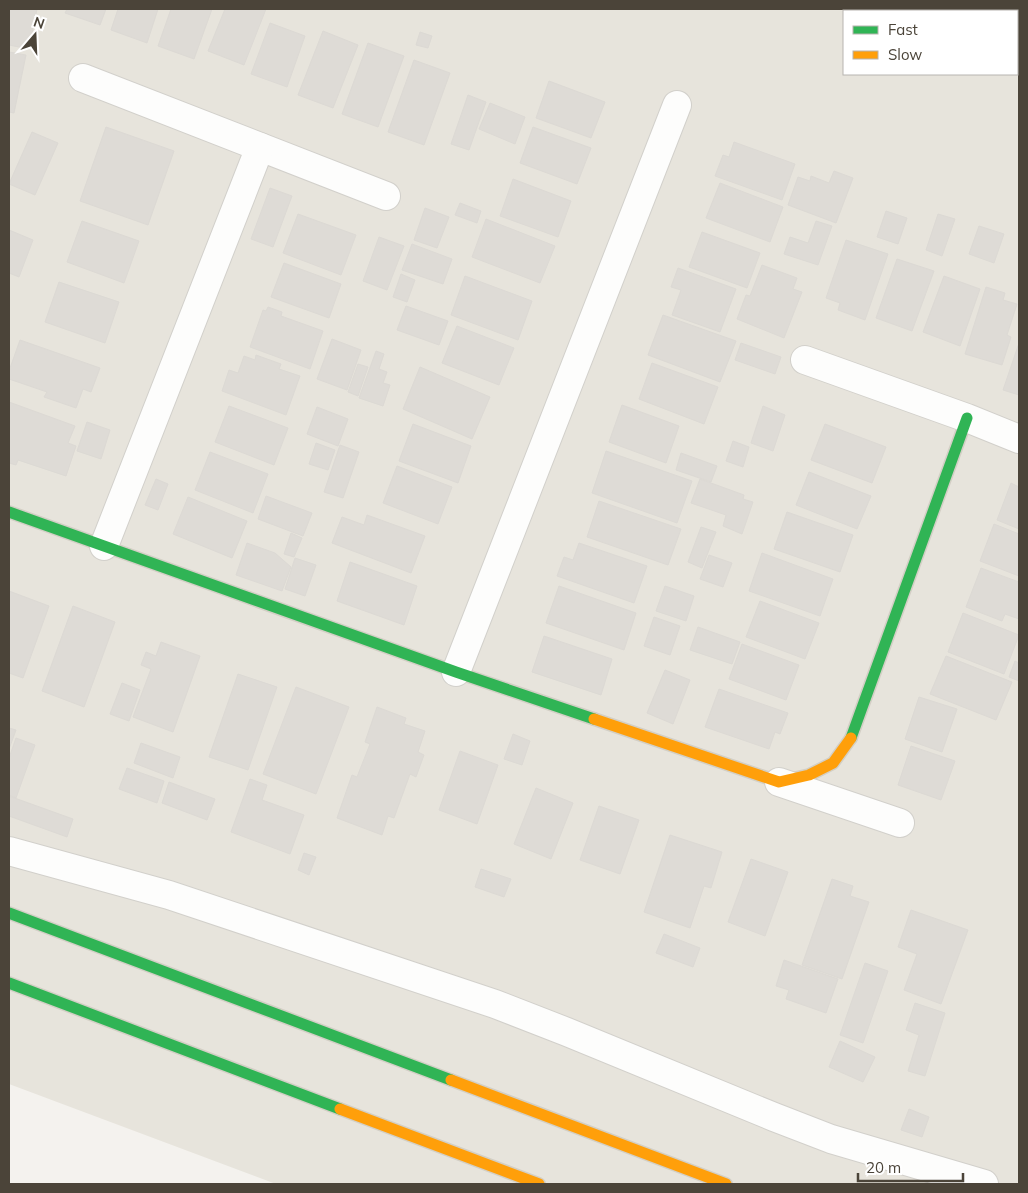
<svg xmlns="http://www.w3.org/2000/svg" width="1028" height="1193" font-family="Mulish,sans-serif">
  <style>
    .residential { fill: #e7e4dc; fill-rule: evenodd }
    .building { fill: #dedbd6; stroke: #dcd9d4 }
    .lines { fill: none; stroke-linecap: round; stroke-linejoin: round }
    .street-casing { stroke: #d2d0cb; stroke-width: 30 }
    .fast-casing { stroke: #d3cfc5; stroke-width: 14 }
    .slow-casing { stroke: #d3cfc5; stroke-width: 14 }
    .street { stroke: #fdfdfc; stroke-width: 28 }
    .fast { stroke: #30b455; stroke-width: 11 }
    .slow { stroke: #ff9f0a; stroke-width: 11 }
  </style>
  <rect width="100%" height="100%" fill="#f4f2ee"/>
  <path class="residential" d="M9,9H1019V1184H276L9,1084ZM844,11H1017V74H844Z"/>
  <g class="building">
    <polygon points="9,9 37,9 29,49 9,45"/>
    <polygon points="67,9 106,9 100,25 65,13"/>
    <polygon points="118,9 158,9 147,43 111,30"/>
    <polygon points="171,9 212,9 194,59 158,46"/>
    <polygon points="225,9 266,9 244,65 208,51"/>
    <polygon points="270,23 305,36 287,87 251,74"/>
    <polygon points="323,31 358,45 333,108 298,95"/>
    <polygon points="420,32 432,36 428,48 416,45"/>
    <polygon points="368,43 404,56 378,127 342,114"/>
    <polygon points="9,52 26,55 14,113 9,112"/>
    <polygon points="414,60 450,73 424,145 388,132"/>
    <polygon points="549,81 605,102 591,138 536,118"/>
    <polygon points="468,95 486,102 469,150 451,144"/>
    <polygon points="490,103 525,117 515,144 479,129"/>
    <polygon points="106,127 174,151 148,225 80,201"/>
    <polygon points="533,127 591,148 577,184 520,163"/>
    <polygon points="32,132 58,143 35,195 9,184"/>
    <polygon points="734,142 795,164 782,200 715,176 723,155 729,157"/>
    <polygon points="834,171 853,178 836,223 788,205 798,177 810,181 811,176 829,183"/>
    <polygon points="513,179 571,201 558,237 500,216"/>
    <polygon points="720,183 783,207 770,242 706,218"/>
    <polygon points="270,188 292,196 273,247 251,239"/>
    <polygon points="460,203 481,211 477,223 455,215"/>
    <polygon points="425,208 449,217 437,248 414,240"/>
    <polygon points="886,211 907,218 898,244 877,237"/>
    <polygon points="298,214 356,235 341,275 283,253"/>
    <polygon points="938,214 955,219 942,256 926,250"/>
    <polygon points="486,219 555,246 540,283 472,257"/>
    <polygon points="82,221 139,241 124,283 67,262"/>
    <polygon points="816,221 832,226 818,265 784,254 790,237 808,243"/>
    <polygon points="979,226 1004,234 994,263 969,254"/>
    <polygon points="9,230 33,240 19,277 9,273"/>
    <polygon points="702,232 760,253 747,288 689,267"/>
    <polygon points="379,237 404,246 387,290 363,281"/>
    <polygon points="846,240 888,254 865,320 838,310 840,303 826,298"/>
    <polygon points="412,244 452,259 443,284 402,270"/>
    <polygon points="897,259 934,271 912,331 876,318"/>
    <polygon points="284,263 341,284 329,318 271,297"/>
    <polygon points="762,265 797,278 793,289 802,292 784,338 737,319 746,295 750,296"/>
    <polygon points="678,268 736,289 720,332 672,315 681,290 671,287"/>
    <polygon points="401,274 415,280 407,302 393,297"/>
    <polygon points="465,276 532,301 518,340 451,315"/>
    <polygon points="944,276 980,289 960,346 923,332"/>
    <polygon points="59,282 119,302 105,343 45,322"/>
    <polygon points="986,287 1005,293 1003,300 1017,304 1007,335 1011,337 1002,365 965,354"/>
    <polygon points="406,306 448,321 439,345 397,330"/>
    <polygon points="268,307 282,312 281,316 323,331 310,369 250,347 263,310 266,311"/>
    <polygon points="663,315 736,341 720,382 648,355"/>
    <polygon points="457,326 514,348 499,385 442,363"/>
    <polygon points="332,339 361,350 347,390 317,379"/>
    <polygon points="20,340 100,368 91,392 83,389 76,408 44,397 47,392 9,379 9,371"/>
    <polygon points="741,343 781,357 775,374 735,360"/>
    <polygon points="1019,343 1019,395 1003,390"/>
    <polygon points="376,351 384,354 379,369 387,372 383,383 390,385 383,406 359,398"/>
    <polygon points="256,355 281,364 279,369 300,376 286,415 222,391 229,370 238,373 244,356 255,360"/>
    <polygon points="652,363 718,387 704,424 639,399"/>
    <polygon points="358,364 368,367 358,396 348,392"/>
    <polygon points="420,367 490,397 472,439 403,409"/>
    <polygon points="9,402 75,426 68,443 76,446 66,476 18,460 16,465 9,463"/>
    <polygon points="622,405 679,426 666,463 609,442"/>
    <polygon points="229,406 288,428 274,465 215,442"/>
    <polygon points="763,406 785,415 773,451 751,443"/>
    <polygon points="317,407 348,419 338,446 307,434"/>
    <polygon points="87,422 110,430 101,459 77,451"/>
    <polygon points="413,424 471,446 458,483 399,461"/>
    <polygon points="825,424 886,447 872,483 811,460"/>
    <polygon points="733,441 749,447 743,467 726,461"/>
    <polygon points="316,443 335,450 328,470 309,464"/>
    <polygon points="340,445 359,452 343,498 324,492"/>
    <polygon points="606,451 692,481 677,523 592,493"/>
    <polygon points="210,452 268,474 253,513 195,490"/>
    <polygon points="681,453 717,466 711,482 676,470"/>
    <polygon points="397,466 452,487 438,524 383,503"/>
    <polygon points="809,472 871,496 857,529 796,505"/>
    <polygon points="156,479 168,484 158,510 145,505"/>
    <polygon points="700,479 744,495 743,499 753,502 742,534 723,526 726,515 691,503"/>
    <polygon points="1011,483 1019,487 1019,529 997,520"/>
    <polygon points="266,496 312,513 303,536 258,519"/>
    <polygon points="188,497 247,521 232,558 173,534"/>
    <polygon points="599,501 681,529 668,565 587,537"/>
    <polygon points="787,512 853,535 840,572 774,549"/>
    <polygon points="367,515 425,536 411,573 332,543 342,517 364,525"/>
    <polygon points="994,524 1019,534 1019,576 980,561"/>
    <polygon points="701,527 716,532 702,568 688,562"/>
    <polygon points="291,533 302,538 294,557 284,554"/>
    <polygon points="247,543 275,553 291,567 282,591 236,575"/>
    <polygon points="579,543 647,566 634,603 557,576 564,557 573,560"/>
    <polygon points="762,553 833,579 820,616 749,591"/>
    <polygon points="709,555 732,563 723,587 700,579"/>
    <polygon points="295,558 316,565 305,596 285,589"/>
    <polygon points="350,562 417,586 404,625 337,601"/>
    <polygon points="981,568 1019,582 1019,619 1005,614 1002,621 966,607"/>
    <polygon points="559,586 636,613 624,650 546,623"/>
    <polygon points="665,586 694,596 686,621 656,611"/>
    <polygon points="9,591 49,606 23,678 9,673"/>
    <polygon points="760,601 819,623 805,659 746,637"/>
    <polygon points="73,606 115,622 84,707 42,691"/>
    <polygon points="963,613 1019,635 1004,674 948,652"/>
    <polygon points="654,617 680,626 670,655 644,646"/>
    <polygon points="698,627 740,642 732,664 690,650"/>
    <polygon points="544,636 612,659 601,695 532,672"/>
    <polygon points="161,642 200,656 173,732 133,717 151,669 141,665 146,652 156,656"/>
    <polygon points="742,644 799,665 786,700 729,679"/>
    <polygon points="946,656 1012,682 996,720 930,694"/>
    <polygon points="1015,661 1019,663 1019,681 1009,677"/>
    <polygon points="665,670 690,680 673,724 647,713"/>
    <polygon points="238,674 277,687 248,770 209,757"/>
    <polygon points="122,683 140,690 129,721 110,714"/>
    <polygon points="296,687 349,707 316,794 263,774"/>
    <polygon points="719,689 788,713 780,734 775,732 769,749 705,727"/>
    <polygon points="919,697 957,709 942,752 905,739"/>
    <polygon points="377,707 406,718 404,724 425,731 418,752 424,755 416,777 410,774 394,818 388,816 382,835 337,818 352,775 357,777 370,744 365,742"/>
    <polygon points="9,728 16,730 9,749"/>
    <polygon points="513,734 530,741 522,765 504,759"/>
    <polygon points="16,738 35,745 16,798 9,795 9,758"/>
    <polygon points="141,743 180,757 173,778 134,763"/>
    <polygon points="911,746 955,761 941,800 898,785"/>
    <polygon points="460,751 498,765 477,824 439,810"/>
    <polygon points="127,768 164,781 157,803 119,789"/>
    <polygon points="250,779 267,785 262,800 304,815 290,854 231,832"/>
    <polygon points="169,782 215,799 207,820 162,803"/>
    <polygon points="536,788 573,803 551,859 514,844"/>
    <polygon points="9,796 73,819 67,837 9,816"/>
    <polygon points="599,806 639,820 620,874 580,860"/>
    <polygon points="670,835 722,852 711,888 704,886 690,928 644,912"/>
    <polygon points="304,853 316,857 309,875 298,870"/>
    <polygon points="751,859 788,872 765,936 728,922"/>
    <polygon points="481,869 511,879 504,897 475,887"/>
    <polygon points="832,879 853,886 850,896 869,902 842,979 802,965"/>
    <polygon points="911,910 968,930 941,1004 904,990 917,954 898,947"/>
    <polygon points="664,934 700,948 693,967 656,953"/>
    <polygon points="784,960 838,979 826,1013 786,999 789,990 776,986"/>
    <polygon points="865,963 888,971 863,1043 840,1035"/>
    <polygon points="915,1003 945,1013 925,1076 908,1071 919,1035 906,1030"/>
    <polygon points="840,1041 875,1057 863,1082 829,1067"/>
    <polygon points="909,1109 929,1117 922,1137 901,1130"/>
  </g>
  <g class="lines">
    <defs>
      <g id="street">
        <polyline points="83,78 386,196"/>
        <polyline points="805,360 967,418 1019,439"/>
        <polyline points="104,546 260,147"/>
        <polyline points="456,672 677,105"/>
        <polyline points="779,782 900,823"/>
        <polyline points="9,851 169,895 495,1004 567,1032 774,1117 831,1139 984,1184"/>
      </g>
      <g id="fast">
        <polyline points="9,512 456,672 594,719"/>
        <polyline points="851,738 967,418"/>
        <polyline points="9,913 451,1080"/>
        <polyline points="9,983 340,1109"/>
      </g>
      <g id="slow">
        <polyline points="594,719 779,782 809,775 833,763 851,738"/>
        <polyline points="451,1080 726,1184"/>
        <polyline points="340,1109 539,1184"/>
      </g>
    </defs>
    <use href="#street" class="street-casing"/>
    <use href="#fast" class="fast-casing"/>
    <use href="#slow" class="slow-casing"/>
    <use href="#street" class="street"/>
    <use href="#fast" class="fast"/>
    <use href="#slow" class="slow"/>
  </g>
  <rect width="1028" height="1193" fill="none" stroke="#4b4439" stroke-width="20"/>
  <rect x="843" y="10" width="175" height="65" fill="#ffffff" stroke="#b7b4b0"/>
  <rect x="853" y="26" width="25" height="8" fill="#30b455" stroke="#b7b4b0"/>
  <text x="888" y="35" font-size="15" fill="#4b4439">Fast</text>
  <rect x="853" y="51" width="25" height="8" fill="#ff9f0a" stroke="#b7b4b0"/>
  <text x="888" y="60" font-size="15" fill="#4b4439">Slow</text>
  <g transform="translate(35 35) rotate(19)" stroke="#ffffff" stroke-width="4" paint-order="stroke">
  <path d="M0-4L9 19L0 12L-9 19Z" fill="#4b4439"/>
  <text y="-8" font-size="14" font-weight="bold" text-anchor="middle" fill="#4b4439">N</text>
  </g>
  <path d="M858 1173v8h105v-8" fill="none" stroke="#4b4439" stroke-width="2.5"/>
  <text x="866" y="1173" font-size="15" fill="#4b4439" stroke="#ffffff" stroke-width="4" paint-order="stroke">20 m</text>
</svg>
